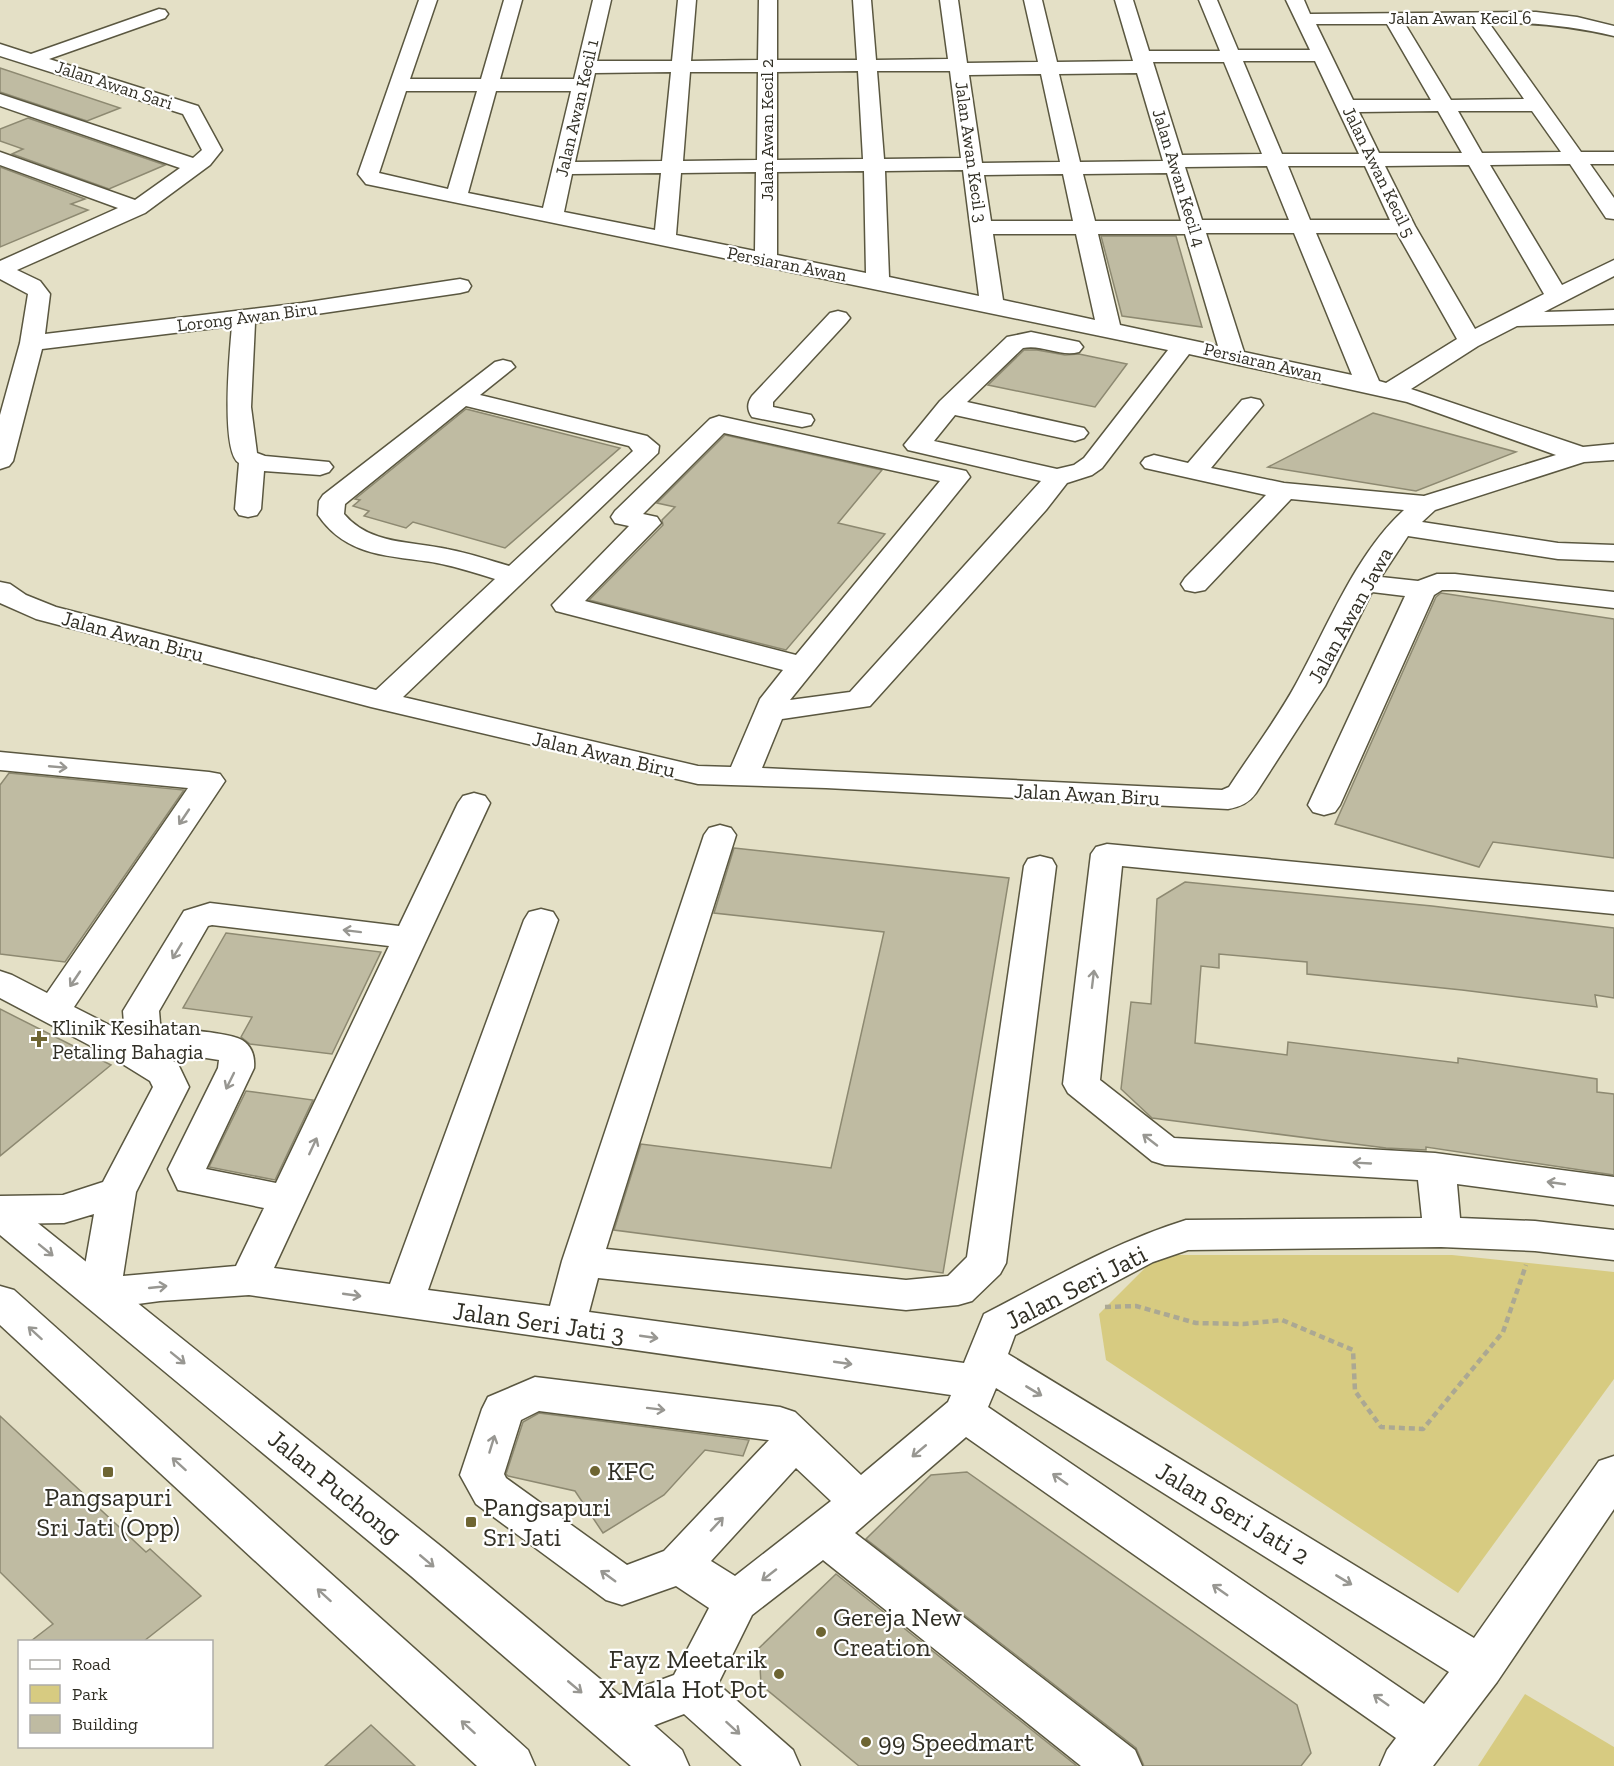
<svg xmlns="http://www.w3.org/2000/svg" width="1614" height="1766" font-family="'Zilla Slab',serif">
  <style>
    .green { fill: #d7cb81 }
    .building { fill: #bfbba2; stroke: #8d8971; stroke-width: 1.5 }
    .lines { fill: none; stroke-linecap: round; stroke-linejoin: round }
    .minor-casing { stroke: #5a5740; stroke-width: 3 }
    .major-casing { stroke: #5a5740; stroke-width: 3 }
    .path { stroke: #aba893; stroke-width: 4.5; stroke-dasharray: 6 4; stroke-linecap: butt }
    .minor { fill: #fff; fill-rule: evenodd }
    .major { fill: #fff; fill-rule: evenodd }
    .oneway { stroke: #989792 }
    .poi-dot { fill: #6e6532; stroke: #fff; stroke-width: 2 }
    .labels { text-anchor: middle; dominant-baseline: central; stroke-width: 4.5; stroke-linejoin: round; paint-order: stroke }
    .far-street-label { font-size: 18px; fill: #312f25; stroke: #fff }
    .street-label { font-size: 21px; fill: #312f25; stroke: #fff }
    .poi-label { font-size: 21px; fill: #312f25; stroke: #fff; text-anchor: start }
    .near-street-label { font-size: 26px; fill: #312f25; stroke: #fff }
    .near-poi-label { font-size: 26px; fill: #312f25; stroke: #fff; text-anchor: start }
  </style>
  <rect width="100%" height="100%" fill="#e4e0c6"/>
  <g class="green">
    <polygon points="1158,1255 1452,1255 1614,1272 1614,1379 1458,1593 1106,1360 1099,1314"/>
    <polygon points="1525,1694 1614,1747 1614,1766 1478,1766"/>
  </g>
  <g class="building">
    <polygon points="0,68 120,108 87,121 0,92"/>
    <polygon points="28,118 165,165 109,189 12,154 23,149 0,141 0,129"/>
    <polygon points="0,167 85,199 71,204 88,210 0,247"/>
    <polygon points="1101,236 1176,236 1202,327 1122,316"/>
    <polygon points="1024,350 1037,350 1065,355 1079,354 1127,364 1095,407 988,385"/>
    <polygon points="466,409 620,448 505,548 413,522 406,528 364,516 369,511 353,506 360,500 355,499"/>
    <polygon points="1373,413 1516,452 1416,491 1268,467"/>
    <polygon points="725,435 882,470 838,523 885,534 786,650 589,600 663,525 662,520 675,507 657,503"/>
    <polygon points="1441,593 1614,619 1614,858 1493,842 1479,867 1335,824 1436,597"/>
    <polygon points="9,773 184,790 65,962 0,954 0,785"/>
    <polygon points="734,848 1009,878 943,1273 614,1230 641,1144 831,1168 884,932 714,913"/>
    <polygon points="1185,882 1432,906 1614,928 1614,998 1595,995 1597,1007 1462,990 1307,974 1307,962 1219,954 1219,968 1201,966 1195,1043 1287,1055 1288,1042 1458,1063 1458,1058 1597,1079 1597,1092 1614,1094 1614,1175 1426,1147 1426,1150 1386,1148 1152,1118 1121,1089 1131,1002 1151,1004 1157,899"/>
    <polygon points="226,933 381,952 332,1054 250,1044 241,1037 252,1017 183,1008"/>
    <polygon points="0,1009 111,1065 0,1156"/>
    <polygon points="246,1091 313,1100 275,1180 209,1167"/>
    <polygon points="539,1413 749,1440 743,1456 705,1450 664,1495 603,1533 575,1491 508,1476 506,1474 523,1422"/>
    <polygon points="0,1416 146,1552 150,1549 201,1596 144,1641 31,1641 53,1624 0,1572"/>
    <polygon points="967,1472 1297,1705 1311,1753 1301,1766 1144,1766 1136,1748 866,1539 931,1475"/>
    <polygon points="836,1574 1077,1766 859,1766 761,1685 759,1648"/>
    <polygon points="371,1725 415,1766 325,1766"/>
  </g>
  <g class="lines">
    <defs>
      <g id="minor">
        <path d="M419,0H437L410,79H481L504,0H522L500,79H574L593,0H611L597,61H672L678,0H696L691,61L758,60L759,0H777V60H857L853,0H871L876,60L948,59L940,0H958L967,63L1038,62L1024,0H1042L1057,62L1133,61L1115,0H1133L1149,51H1220L1199,0H1217L1238,50H1310L1286,0H1304L1310,14L1536,12L1577,17L1614,26V36C1571,26 1534,22 1489,23L1581,152H1614V164H1590L1614,198V219L1606,218L1570,164L1490,165L1562,285L1614,260V276L1544,312L1614,310V324L1517,326L1478,346L1411,389L1583,447L1614,444V460L1584,462L1435,510L1422,522L1558,543L1614,545V561L1558,559L1408,536L1381,577L1418,581L1437,574H1455L1614,592V608L1455,590H1442L1434,595L1340,805L1335,812L1324,815L1313,812L1308,805L1405,596L1372,592L1325,686L1256,793C1249,803 1240,807 1228,809L826,788L698,784L371,707L36,619L0,603V582L10,584L26,595L56,607L376,690L495,579C476,573 457,567 437,563C391,555 347,558 318,515L319,501L323,495L495,362L503,360L511,362L515,367L480,395L647,436L659,446L658,453L403,697L698,766L731,767L760,699L783,670L556,611L552,605L629,526L615,523L611,517L615,511L710,419L719,416L957,469L966,471L970,477L790,700L850,692L1041,481L908,450L904,445L940,401L1007,337L1031,332L1079,342L1083,347L1079,352C1060,357 1042,344 1023,348L967,402L1084,428L1088,433L1084,438L1075,441L955,415L934,441L1057,469L1074,465L1084,458L1168,350L366,184L358,174ZM1471,23L1524,99L1451,100L1405,24ZM1316,24H1387L1431,100H1353ZM1243,61H1315L1359,154H1282ZM1153,62H1224L1262,154L1182,155ZM858,71L863,159L777,160V72ZM877,71H950L961,158L884,159ZM671,72L662,161L575,162L595,73ZM690,72H758L757,160L683,161ZM1137,73L1163,161L1080,162L1059,74ZM1041,74L1060,162L982,163L969,75ZM406,91H477L448,189L379,173ZM496,91H571L543,208L468,193ZM1438,111L1462,153H1379L1359,112ZM1458,111H1532L1561,152L1482,153ZM1469,165L1544,294L1475,329L1415,226L1385,166ZM1267,166L1289,220H1202L1185,167ZM1288,166H1365L1390,220H1310ZM963,170L979,296L889,277L885,171ZM864,171L866,273L777,255V172ZM756,172L755,251L676,235L681,173ZM661,173L655,230L564,212L572,174ZM1167,173L1181,221H1095L1083,174ZM1063,174L1073,221H991L984,175ZM1206,233H1294L1352,375L1244,352ZM1316,233H1397L1457,339L1386,383L1379,381ZM993,234H1076L1095,320L1003,300ZM1098,234H1185L1218,346L1120,325ZM1189,354L1407,402L1556,455L1424,496L1284,483L1211,468L1263,405L1260,400L1251,398L1242,400L1188,463L1154,455L1145,458L1141,463L1145,468L1266,495L1185,578L1181,584L1185,590L1195,592L1205,590L1291,499L1404,510C1356,553 1327,628 1296,684C1277,719 1251,753 1229,787L1222,790L762,768L782,719L870,706L1046,510L1067,483L1092,475L1102,468ZM466,406L629,446L633,451L509,566C489,560 468,553 447,549C411,541 370,545 344,514L345,504ZM724,433L940,481L796,655L585,601L661,523L657,517L643,514Z"/>
        <path d="M159,9L165,10L168,14L165,18L49,59L198,106L222,150L210,165L145,213L17,270L40,281L50,294L45,334L302,303L460,279L468,281L471,286L468,291L460,293L255,323L251,407L257,453L265,456L329,462L333,467L329,472L320,475L264,471L261,509L257,515L248,517L239,515L235,509L239,463C220,452 230,349 232,326L42,349L13,461L9,466L0,469V415L20,343L28,294L0,279V261L118,208L0,165V152L135,200L180,168L0,106V94L193,158L202,150L183,114L0,56V44L31,54Z"/>
        <path d="M838,311L846,313L850,318L846,323L773,402V407L811,415L814,420L811,425L802,427L752,417C747,410 747,403 752,396L830,313Z"/>
        <path d="M0,752L209,772L220,774L225,781L74,1007L131,1036L124,1023L123,1011L184,911L210,903L399,926L458,803L463,796L474,793L485,796L490,803L274,1268L390,1284L524,920L529,912L541,909L553,912L558,920L428,1290L550,1306L562,1261L704,835L709,828L720,825L731,828L736,835L606,1249L906,1280L948,1276L967,1257L1024,866L1028,859L1040,856L1052,859L1056,866L1006,1263L1000,1274L972,1301L958,1305L906,1310L598,1278L589,1312L964,1363L984,1314C1050,1280 1115,1242 1186,1220L1422,1218L1418,1180L1165,1165L1152,1161L1068,1093L1063,1084L1091,854L1096,847L1107,844L1614,892V914L1122,866L1100,1080L1174,1138L1435,1153L1614,1177V1205L1457,1184L1460,1218L1535,1221L1614,1230V1260L1535,1251L1441,1247L1188,1250L1153,1262L1015,1335L1008,1354L1474,1638L1599,1461L1614,1456V1509L1497,1682L1433,1766H1380L1387,1750L1396,1738L966,1437L855,1533L1135,1750L1142,1766H1081L823,1560L752,1615L718,1684L793,1750L800,1766H742L684,1714L613,1741L596,1734L589,1719L596,1704L674,1675L709,1608L676,1586L622,1605L606,1600L476,1504L460,1475L482,1409L488,1397L535,1377L780,1407L795,1412L861,1475L948,1402L951,1395L249,1295L160,1301L100,1309L86,1305L80,1294L94,1214L64,1223L0,1224V1196L63,1195L103,1182L153,1087L150,1081L108,1055L0,998V971L12,975L47,993L188,788L0,770ZM212,925L389,946L276,1183L206,1169L254,1068C255,1057 252,1046 242,1040C227,1032 182,1030 163,1027L160,1023L159,1011L208,926ZM155,1050L219,1060L218,1068L168,1169L178,1190L264,1208L236,1266L123,1276L136,1192L189,1087L178,1064ZM996,1388L1449,1672L1424,1704L988,1407ZM539,1411L768,1440H769L664,1551L627,1565L506,1478L504,1474L521,1420ZM796,1468L831,1501L735,1576L711,1561Z"/>
      </g>
      <g id="major">
        <polygon points="0,1200 14,1204 443,1548 630,1704 682,1750 689,1766 631,1766 411,1576 0,1235"/>
        <polygon points="0,1286 14,1290 528,1750 535,1766 477,1766 0,1325"/>
      </g>
    </defs>
    <use href="#minor" class="minor-casing"/>
    <use href="#major" class="major-casing"/>
    <polyline class="path" points="1105,1307 1136,1306 1196,1323 1243,1324 1282,1320 1353,1350 1355,1391 1381,1427 1423,1429 1503,1332 1526,1265"/>
    <use href="#minor" class="minor"/>
    <use href="#major" class="major"/>
  </g>
  <defs><path id="oneway-shaft" d="M-6 0H5M1.5-3L5.5 0L1.5 3" fill="none" stroke-width="1.6" stroke-linecap="round" stroke-linejoin="round" transform="scale(1.5)"/></defs>
  <g class="oneway">
    <use href="#oneway-shaft" transform="translate(58 767) rotate(5)"/>
    <use href="#oneway-shaft" transform="translate(184 817) rotate(124)"/>
    <use href="#oneway-shaft" transform="translate(352 931) rotate(-173)"/>
    <use href="#oneway-shaft" transform="translate(177 951) rotate(121)"/>
    <use href="#oneway-shaft" transform="translate(75 979) rotate(124)"/>
    <use href="#oneway-shaft" transform="translate(1093 979) rotate(-83)"/>
    <use href="#oneway-shaft" transform="translate(230 1081) rotate(116)"/>
    <use href="#oneway-shaft" transform="translate(1150 1140) rotate(-142)"/>
    <use href="#oneway-shaft" transform="translate(313 1146) rotate(-65)"/>
    <use href="#oneway-shaft" transform="translate(1362 1163) rotate(-177)"/>
    <use href="#oneway-shaft" transform="translate(1556 1183) rotate(-172)"/>
    <use href="#oneway-shaft" transform="translate(46 1250) rotate(39)"/>
    <use href="#oneway-shaft" transform="translate(158 1287) rotate(-6)"/>
    <use href="#oneway-shaft" transform="translate(352 1295) rotate(8)"/>
    <use href="#oneway-shaft" transform="translate(35 1333) rotate(-138)"/>
    <use href="#oneway-shaft" transform="translate(649 1337) rotate(8)"/>
    <use href="#oneway-shaft" transform="translate(178 1358) rotate(39)"/>
    <use href="#oneway-shaft" transform="translate(843 1363) rotate(8)"/>
    <use href="#oneway-shaft" transform="translate(1034 1391) rotate(31)"/>
    <use href="#oneway-shaft" transform="translate(656 1409) rotate(7)"/>
    <use href="#oneway-shaft" transform="translate(492 1444) rotate(-73)"/>
    <use href="#oneway-shaft" transform="translate(919 1451) rotate(140)"/>
    <use href="#oneway-shaft" transform="translate(179 1464) rotate(-138)"/>
    <use href="#oneway-shaft" transform="translate(1060 1479) rotate(-145)"/>
    <use href="#oneway-shaft" transform="translate(717 1524) rotate(-47)"/>
    <use href="#oneway-shaft" transform="translate(427 1561) rotate(40)"/>
    <use href="#oneway-shaft" transform="translate(769 1575) rotate(142)"/>
    <use href="#oneway-shaft" transform="translate(608 1576) rotate(-144)"/>
    <use href="#oneway-shaft" transform="translate(1344 1580) rotate(31)"/>
    <use href="#oneway-shaft" transform="translate(1220 1590) rotate(-145)"/>
    <use href="#oneway-shaft" transform="translate(324 1595) rotate(-138)"/>
    <use href="#oneway-shaft" transform="translate(575 1687) rotate(40)"/>
    <use href="#oneway-shaft" transform="translate(1381 1700) rotate(-145)"/>
    <use href="#oneway-shaft" transform="translate(468 1727) rotate(-138)"/>
    <use href="#oneway-shaft" transform="translate(733 1728) rotate(42)"/>
  </g>
  <g class="poi-dot">
    <path d="M36 1030h6v6h6v6h-6v6h-6v-6h-6v-6h6z"/>
    <circle cx="595" cy="1471" r="6"/>
    <rect x="102" y="1466" width="12" height="12" rx="3"/>
    <rect x="465" y="1516" width="12" height="12" rx="3"/>
    <circle cx="821" cy="1632" r="6"/>
    <circle cx="779" cy="1674" r="6"/>
    <circle cx="866" cy="1742" r="6"/>
  </g>
  <g class="labels">
    <g class="far-street-label">
      <text x="1460" y="18">Jalan Awan Kecil 6</text>
      <text transform="translate(114 85) rotate(18)">Jalan Awan Sari</text>
      <text transform="translate(577 108) rotate(-77)">Jalan Awan Kecil 1</text>
      <text transform="translate(767 130) rotate(-90)">Jalan Awan Kecil 2</text>
      <text transform="translate(971 152) rotate(82)">Jalan Awan Kecil 3</text>
      <text transform="translate(1379 172) rotate(64)">Jalan Awan Kecil 5</text>
      <text transform="translate(1179 178) rotate(73)">Jalan Awan Kecil 4</text>
      <text transform="translate(787 264) rotate(11)">Persiaran Awan</text>
      <text transform="translate(247 317) rotate(-7)">Lorong Awan Biru</text>
      <text transform="translate(1263 362) rotate(13)">Persiaran Awan</text>
    </g>
    <g class="street-label">
      <text transform="translate(1350 615) rotate(-61)">Jalan Awan Jawa</text>
      <text transform="translate(133 636) rotate(15)">Jalan Awan Biru</text>
      <text transform="translate(604 754) rotate(13)">Jalan Awan Biru</text>
      <text transform="translate(1087 794) rotate(3)">Jalan Awan Biru</text>
    </g>
    <g class="poi-label">
      <text x="52" y="1027">Klinik Kesihatan<tspan x="52" dy="24">Petaling Bahagia</tspan></text>
    </g>
    <g class="near-street-label">
      <text transform="translate(1076 1287) rotate(-27)">Jalan Seri Jati</text>
      <text transform="translate(539 1322) rotate(8)">Jalan Seri Jati 3</text>
      <text transform="translate(335 1486) rotate(39)">Jalan Puchong</text>
      <text transform="translate(1233 1513) rotate(31)">Jalan Seri Jati 2</text>
    </g>
    <g class="near-poi-label">
      <text x="607" y="1471">KFC</text>
      <text x="108" y="1497" text-anchor="middle">Pangsapuri<tspan x="108" dy="30">Sri Jati (Opp)</tspan></text>
      <text x="483" y="1507">Pangsapuri<tspan x="483" dy="30">Sri Jati</tspan></text>
      <text x="833" y="1617">Gereja New<tspan x="833" dy="30">Creation</tspan></text>
      <text x="767" y="1659" text-anchor="end">Fayz Meetarik<tspan x="767" dy="30">X Mala Hot Pot</tspan></text>
      <text x="878" y="1742">99 Speedmart</text>
    </g>
  </g>
  <rect x="18" y="1640" width="195" height="108" fill="#ffffff" stroke="#adaca8" stroke-width="1.5"/>
  <rect x="30" y="1660" width="30" height="9" fill="#ffffff" stroke="#adaca8" stroke-width="1.5"/>
  <text x="72" y="1670" font-size="18" fill="#312f25">Road</text>
  <rect x="30" y="1685" width="30" height="18" fill="#d7cb81" stroke="#adaca8" stroke-width="1.5"/>
  <text x="72" y="1700" font-size="18" fill="#312f25">Park</text>
  <rect x="30" y="1715" width="30" height="18" fill="#bfbba2" stroke="#adaca8" stroke-width="1.5"/>
  <text x="72" y="1730" font-size="18" fill="#312f25">Building</text>
</svg>
